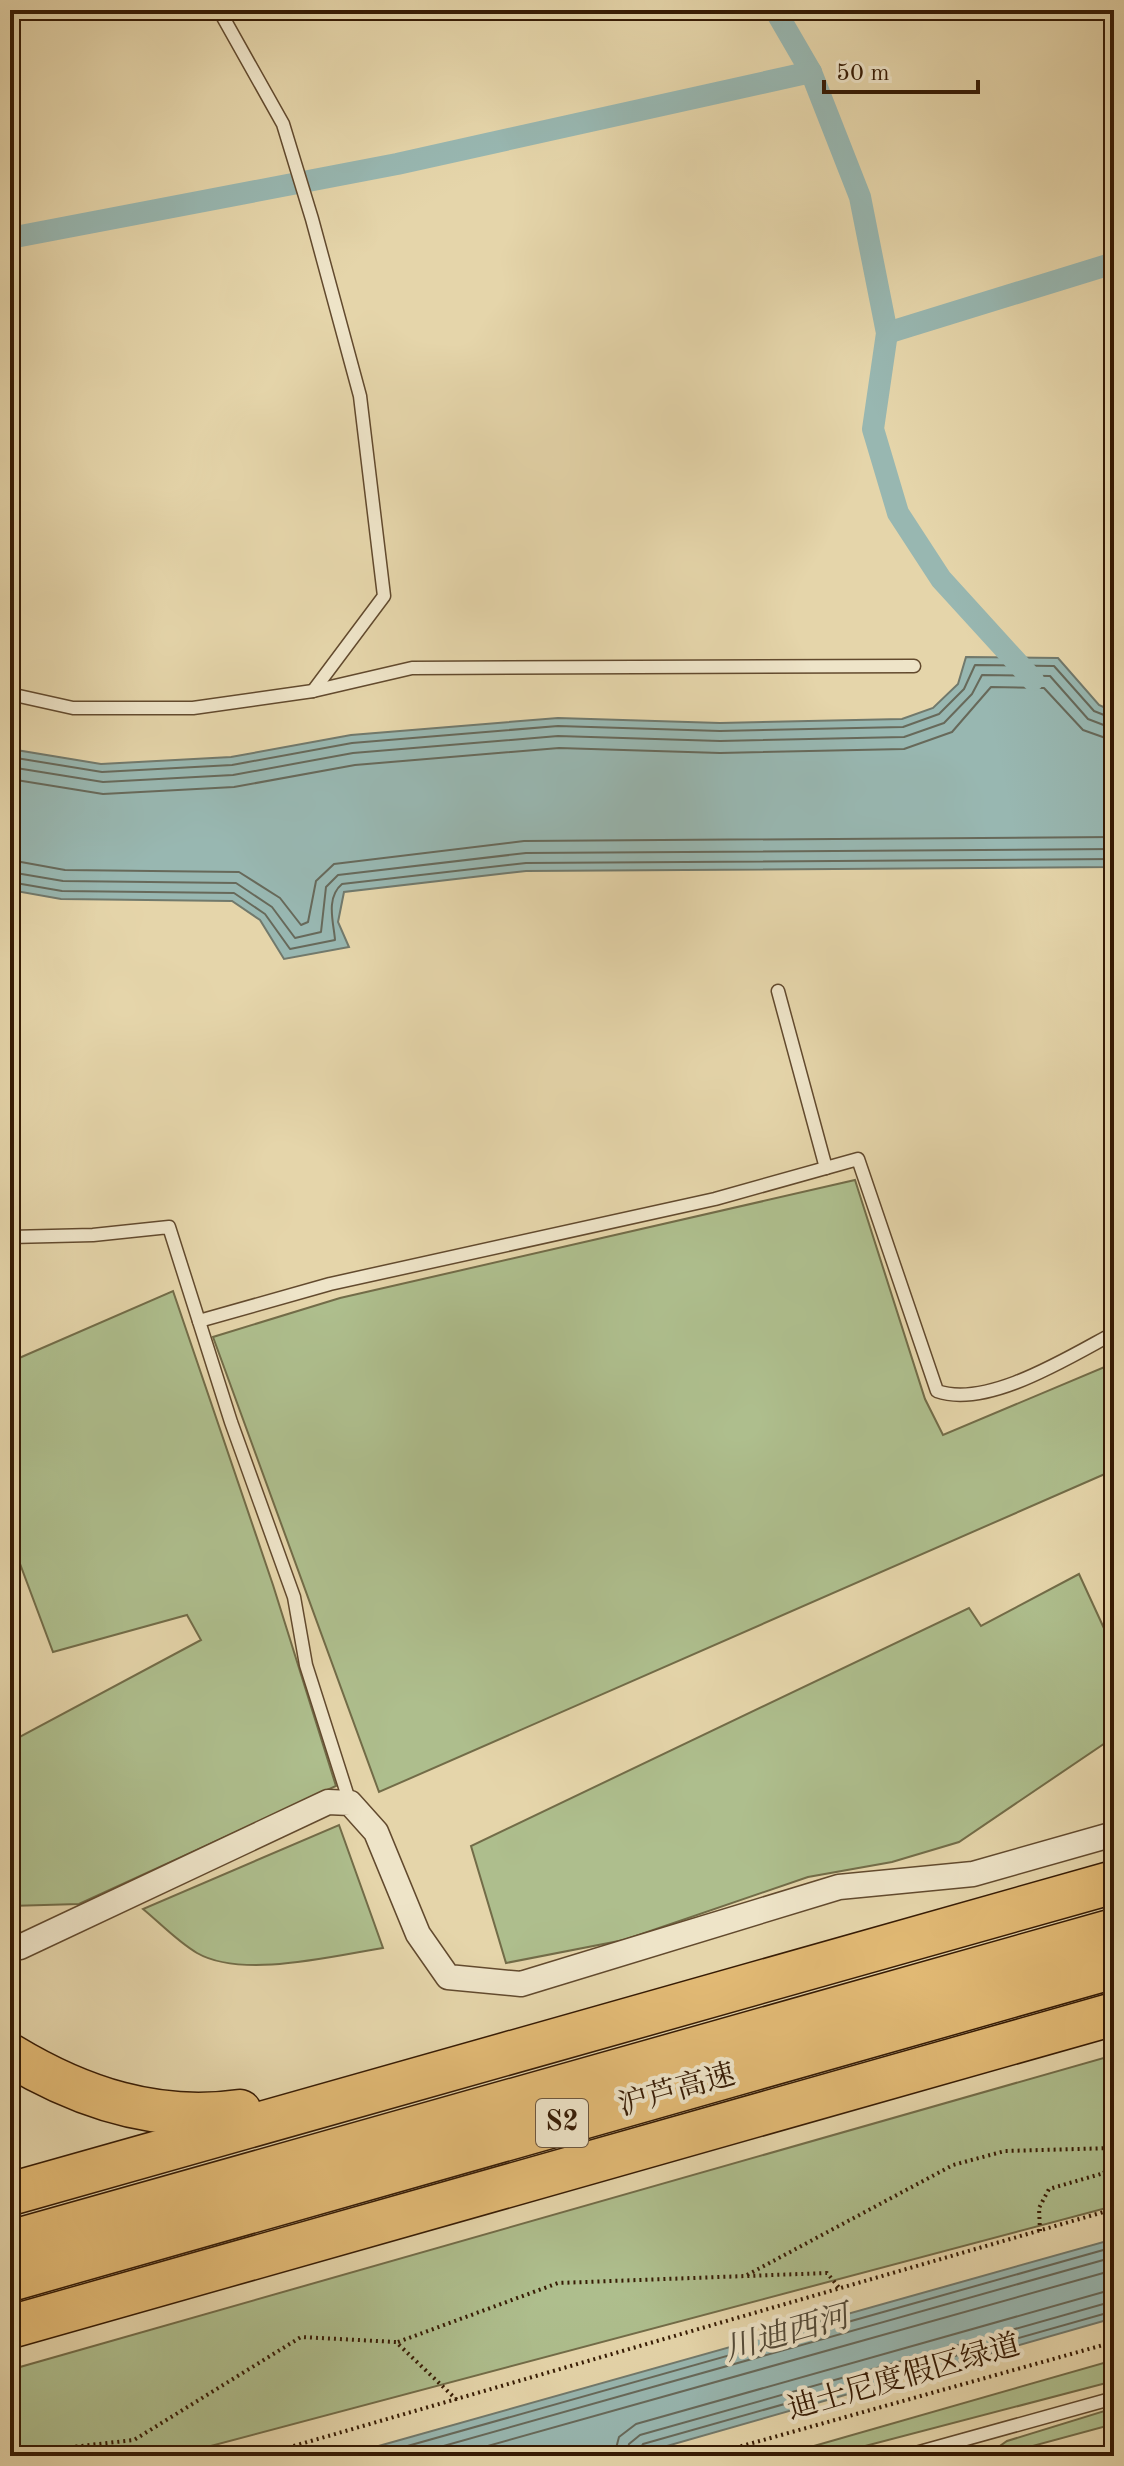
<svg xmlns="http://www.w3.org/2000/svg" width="1124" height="2466" font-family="'Old Standard TT','Noto Serif SC',serif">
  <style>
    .green { fill: #aebe8d; stroke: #726c48; stroke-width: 2 }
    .water { fill: #98b7b1; stroke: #71796c; stroke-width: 2 }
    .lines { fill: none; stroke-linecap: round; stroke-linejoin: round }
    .shore { stroke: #67695a; stroke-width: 2 }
    .canal { stroke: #98b7b1; stroke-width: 22 }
    .lane-casing { stroke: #624a2e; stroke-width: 15 }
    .street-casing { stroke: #624a2e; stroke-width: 27 }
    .highway-casing { stroke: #361b04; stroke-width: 45 }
    .path { stroke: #361b04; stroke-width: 4; stroke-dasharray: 2 4; stroke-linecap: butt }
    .lane { stroke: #eee4c8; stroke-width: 12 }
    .street { stroke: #eee4c8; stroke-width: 24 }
    .highway { stroke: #e2ba75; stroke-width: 42 }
    .labels { text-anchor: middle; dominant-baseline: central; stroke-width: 8; stroke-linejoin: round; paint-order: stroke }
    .shield { fill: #eee4c8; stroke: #6d573f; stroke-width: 2 }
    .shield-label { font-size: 28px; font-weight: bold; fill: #361b04 }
    .street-label { font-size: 30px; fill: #361b04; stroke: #eee4c8 }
    .water-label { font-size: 32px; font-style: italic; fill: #534a38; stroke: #eee4c8 }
  </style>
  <rect width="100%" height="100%" fill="#e5d5aa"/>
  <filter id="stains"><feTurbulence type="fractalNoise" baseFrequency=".0025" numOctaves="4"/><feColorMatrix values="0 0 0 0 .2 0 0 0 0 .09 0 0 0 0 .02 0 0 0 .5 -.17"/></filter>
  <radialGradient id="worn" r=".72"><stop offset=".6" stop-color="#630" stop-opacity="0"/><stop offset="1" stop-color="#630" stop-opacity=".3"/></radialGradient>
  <g class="green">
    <polygon points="855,1180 925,1399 943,1435 1114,1363 1114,1470 379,1792 213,1337 340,1298"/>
    <polygon points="173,1291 273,1585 336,1786 79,1904 10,1906 10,1742 201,1640 187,1615 53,1652 10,1537 10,1362"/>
    <polygon points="1079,1574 1114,1650 1114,1737 959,1842 892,1862 808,1877 624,1940 506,1963 471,1846 969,1608 981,1626"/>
    <path d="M339,1825L383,1948C333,1956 242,1979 197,1953C178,1942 160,1923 143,1909Z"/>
    <polygon points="1114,2055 1114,2206 173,2456 10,2456 10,2371 13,2369"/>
    <polygon points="1114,2360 1114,2381 827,2456 779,2456"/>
    <polygon points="1114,2408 1114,2424 996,2456 997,2448 1007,2441"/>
  </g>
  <g class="water">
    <polygon points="966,657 1058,658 1099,705 1114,712 1114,867 526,871 344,892 338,922 349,947 284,959 260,920 232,901 61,899 10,890 10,749 101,764 231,757 351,735 558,718 720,723 902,719 933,708 958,684"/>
    <polygon points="1114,2239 1114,2318 632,2456 343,2456"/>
  </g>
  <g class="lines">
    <g class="shore">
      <polyline points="10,757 102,772 232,765 352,743 558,726 720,731 903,727 939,714 964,689 975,665 1054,666 1094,711 1114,719"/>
      <polyline points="10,767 103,782 233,775 353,753 558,736 720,741 904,737 944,723 972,694 982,675 1050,676 1088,719 1114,729"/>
      <polyline points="10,779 103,794 234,787 355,765 559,748 720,753 904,749 952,732 991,687 1044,688 1083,730 1114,741"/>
      <polyline points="10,860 65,870 239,872 280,898 301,925 308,922 316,881 334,864 524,841 1114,837"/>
      <polyline points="10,872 63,881 236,883 272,907 295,938 321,932 326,887 338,875 526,853 1114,849"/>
      <path d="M10,882L62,891L234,893L265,914L290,949L335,940C334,924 325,898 342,884L526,863L1114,859"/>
      <polyline points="372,2456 1114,2247"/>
      <polyline points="408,2456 1114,2257"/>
      <polyline points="452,2456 1114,2270"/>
      <polyline points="614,2456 619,2437 636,2424 1114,2289"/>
      <polyline points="626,2456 629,2444 640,2435 1114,2301"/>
      <polyline points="636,2456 643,2444 1114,2311"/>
    </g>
    <g class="canal">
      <polyline points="775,10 811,72 860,197 887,333 873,429 898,513 941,579 1033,680"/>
      <polyline points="10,238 397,164 811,72"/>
      <polyline points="887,333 1114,263"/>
    </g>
    <defs>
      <g id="lane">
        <polyline points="219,10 283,124 312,219 360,396 384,596 313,691"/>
        <polyline points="10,694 73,708 193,708 313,691 412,668 914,666"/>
        <polyline points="778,991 826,1168"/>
        <polyline points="10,1237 93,1235 169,1227 231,1422 294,1597 306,1665 350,1803"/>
        <path d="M199,1321L330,1284L715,1199L858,1159L937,1391C987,1409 1069,1357 1114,1333"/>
        <polyline points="905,2456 1114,2398"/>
      </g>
      <polyline id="street" points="10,1948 20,1947 328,1802 350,1803 376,1832 418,1934 448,1977 521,1984 839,1887 973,1874 1114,1834"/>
      <g id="highway">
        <path d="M10,2055C81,2098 157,2123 240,2111"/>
        <polyline points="10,2194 1114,1882"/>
        <polyline points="10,2242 1114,1930"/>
        <polyline points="10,2280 1114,1967"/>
        <polyline points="10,2327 1114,2014"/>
      </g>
    </defs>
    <use href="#lane" class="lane-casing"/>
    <use href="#street" class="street-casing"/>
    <use href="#highway" class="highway-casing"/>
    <g class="path">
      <polyline points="1040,2231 1039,2208 1049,2189 1104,2173 1114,2152"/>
      <polyline points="747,2275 953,2165 1005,2151 1114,2148"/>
      <polyline points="398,2342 558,2283 827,2273 841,2290"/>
      <polyline points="10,2454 134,2440 301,2337 396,2342 458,2401"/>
      <polyline points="259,2456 1114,2209"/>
      <polyline points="706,2456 1114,2342"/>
    </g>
    <use href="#lane" class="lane"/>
    <use href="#street" class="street"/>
    <use href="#highway" class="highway"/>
  </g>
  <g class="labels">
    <rect class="shield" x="536" y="2099" width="52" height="48" rx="6"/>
    <g class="shield-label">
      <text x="562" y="2123">S2</text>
    </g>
    <g class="street-label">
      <text transform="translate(677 2091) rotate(-16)">沪芦高速</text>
      <text transform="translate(904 2378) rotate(-16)">迪士尼度假区绿道</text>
    </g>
    <g class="water-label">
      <text transform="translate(787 2335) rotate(-16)">川迪西河</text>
    </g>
  </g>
  <rect width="1124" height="2466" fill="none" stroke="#e5d5aa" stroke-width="40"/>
  <rect x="12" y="12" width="1100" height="2442" fill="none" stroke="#361b04" stroke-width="4"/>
  <rect x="20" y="20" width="1084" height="2426" fill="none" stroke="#361b04" stroke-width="2"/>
  <path d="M824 80v12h154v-12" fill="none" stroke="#361b04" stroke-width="4"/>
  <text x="836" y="80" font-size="24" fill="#361b04" stroke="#eee4c8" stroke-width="6" paint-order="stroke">50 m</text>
  <rect width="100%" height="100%" filter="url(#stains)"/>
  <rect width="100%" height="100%" fill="url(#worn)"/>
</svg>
